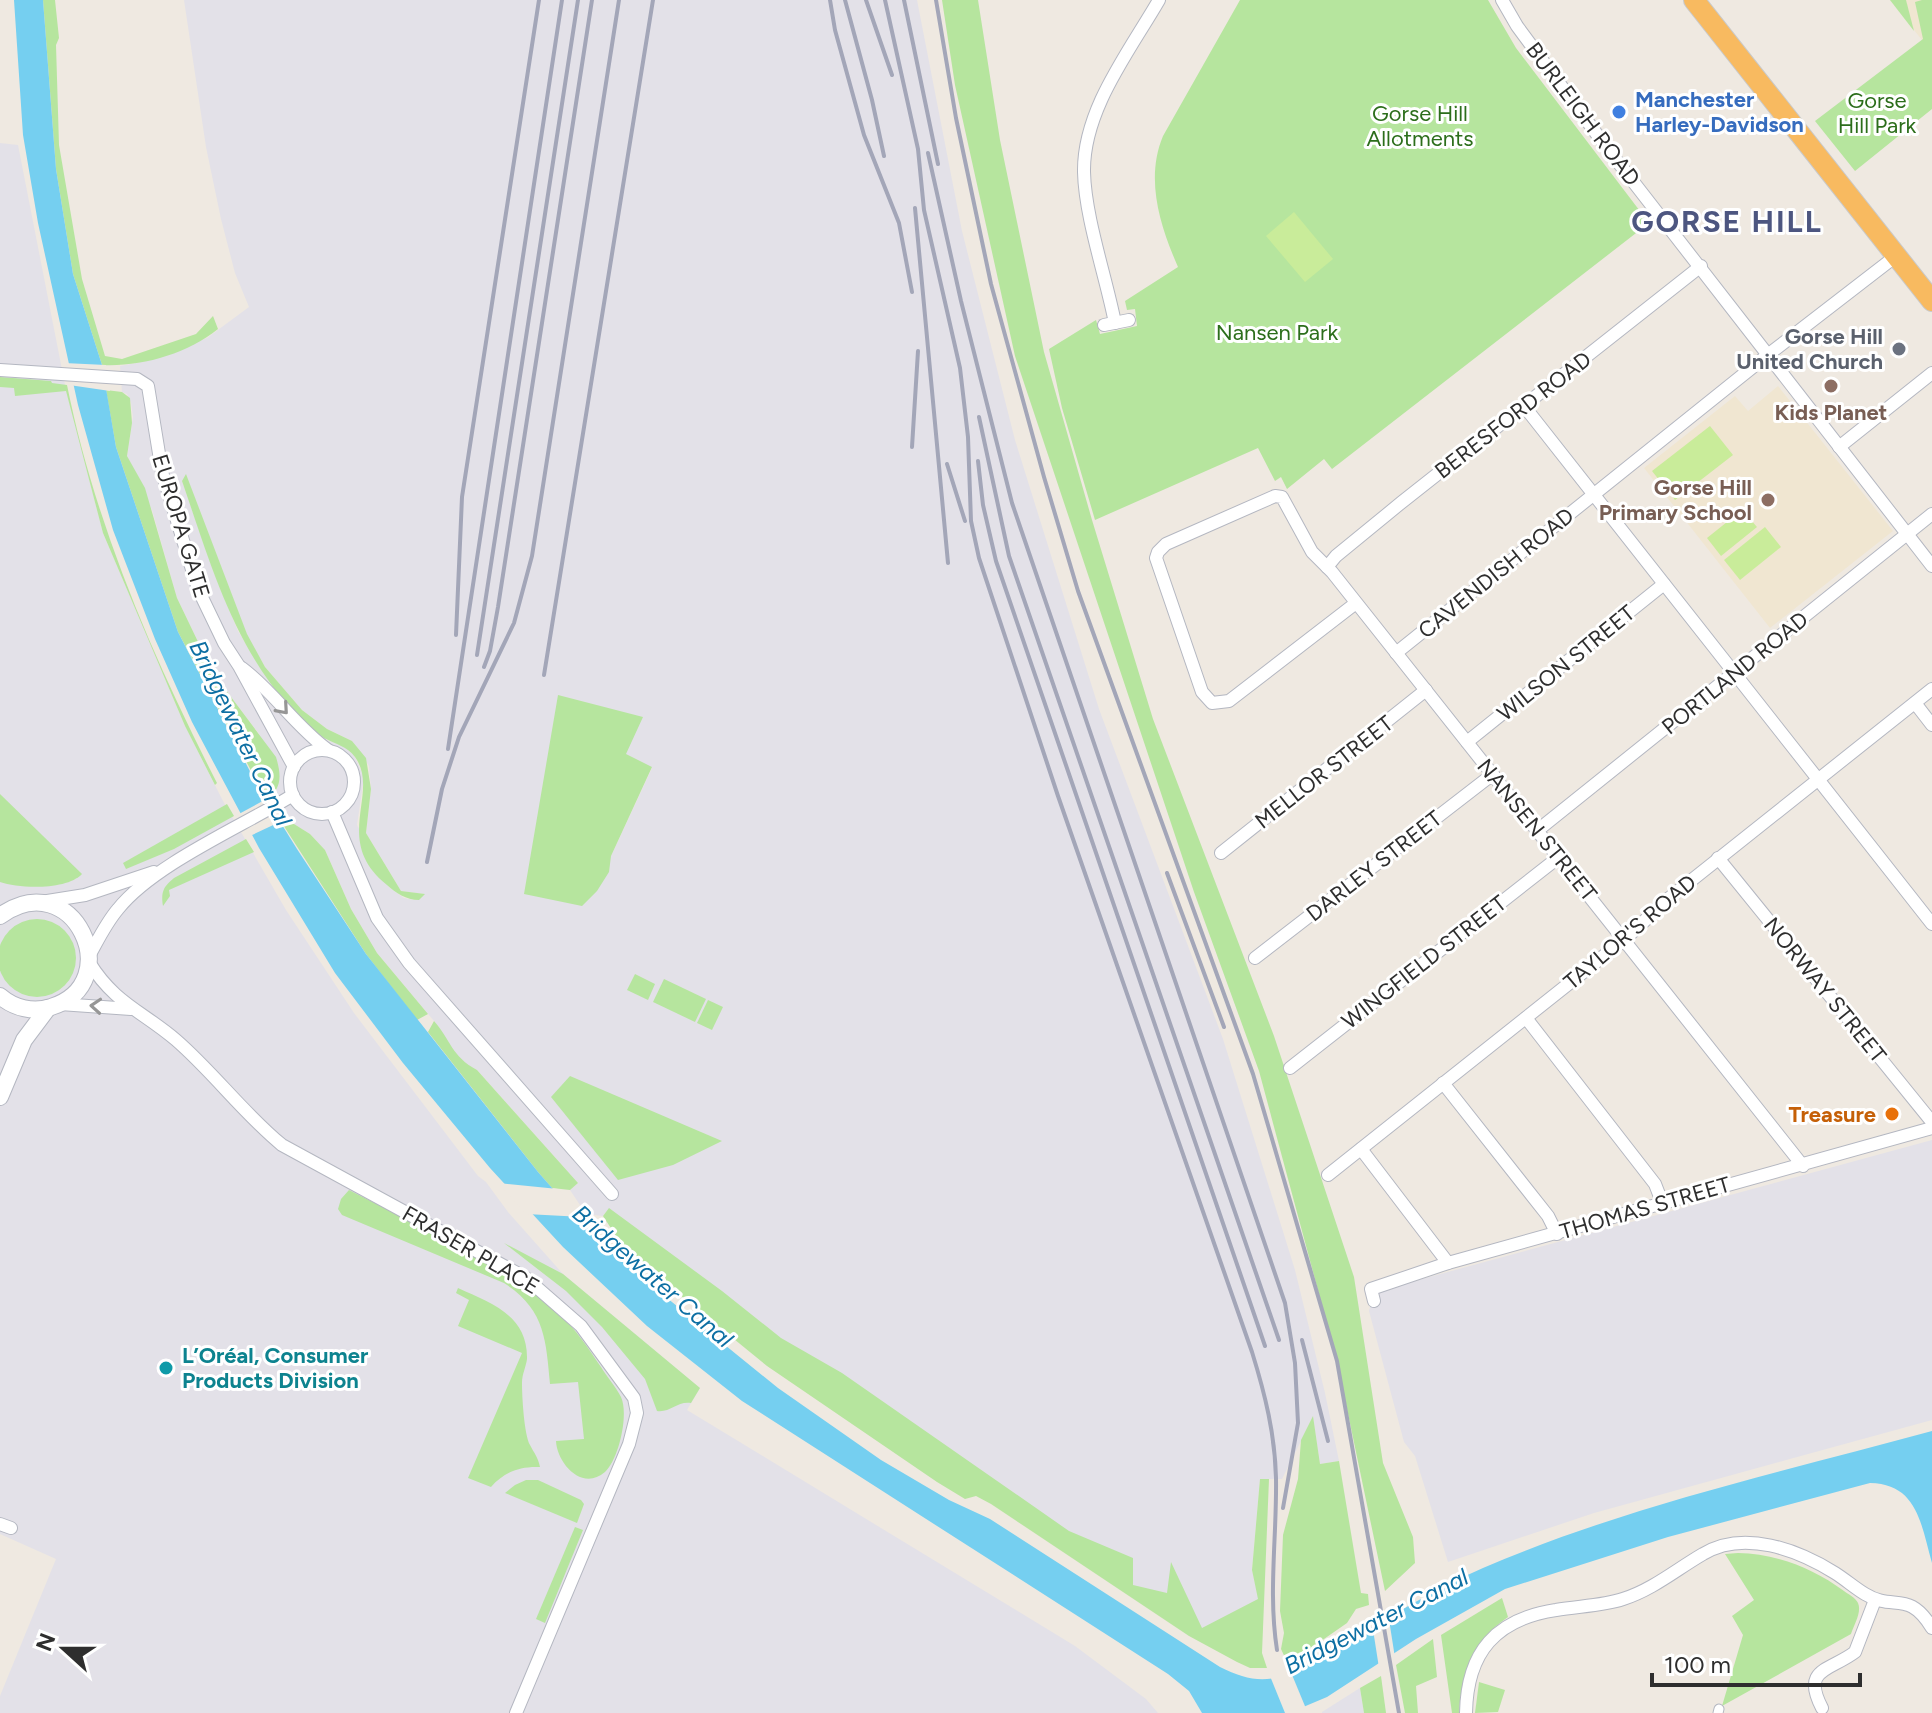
<svg xmlns="http://www.w3.org/2000/svg" width="1932" height="1713" font-family="Figtree,sans-serif">
  <style>
    .industrial { fill: #e3e1e8; fill-rule: evenodd }
    .education { fill: #f0e6d1 }
    .green { fill: #b6e59e }
    .pitch { fill: #c9ec9a }
    .water { fill: #75cff0 }
    .pier { fill: #efe9e1 }
    .lines { fill: none; stroke-linecap: round; stroke-linejoin: round }
    .pedestrian-casing { stroke: #b4b7c1; stroke-width: 11 }
    .minor-casing { stroke: #b4b7c1; stroke-width: 14 }
    .tertiary-casing { stroke: #b4b7c1; stroke-width: 18 }
    .trunk-casing { stroke: #c9c9c9; stroke-width: 22 }
    .pedestrian { stroke: #fff; stroke-width: 9 }
    .minor { stroke: #fff; stroke-width: 12 }
    .tertiary { stroke: #fff; stroke-width: 16 }
    .trunk { stroke: #f8ba60; stroke-width: 20 }
    .rail { stroke: #a3a6b8; stroke-width: 4 }
    .oneway { stroke: #969696 }
    .shop-dot { fill: #3f7fe0; stroke: #fff; stroke-width: 3 }
    .worship-dot { fill: #6b7280; stroke: #fff; stroke-width: 3 }
    .education-dot { fill: #8d6e63; stroke: #fff; stroke-width: 3 }
    .food-dot { fill: #e8710a; stroke: #fff; stroke-width: 3 }
    .culture-dot { fill: #0f9aa8; stroke: #fff; stroke-width: 3 }
    .labels { text-anchor: middle; dominant-baseline: central; stroke-width: 6; stroke-linejoin: round; paint-order: stroke }
    .shop-label { font-size: 22px; font-weight: bold; fill: #366cbe; stroke: #fff; text-anchor: start }
    .park-label { font-size: 22px; fill: #2c6e1b; stroke: #fff }
    .street-label { font-size: 22px; fill: #2e2e2e; stroke: #fff }
    .worship-label { font-size: 22px; font-weight: bold; fill: #5b616d; stroke: #fff; text-anchor: end }
    .education-label { font-size: 22px; font-weight: bold; fill: #785e54; stroke: #fff }
    .food-label { font-size: 22px; font-weight: bold; fill: #c56008; stroke: #fff; text-anchor: end }
    .culture-label { font-size: 22px; font-weight: bold; fill: #0d838f; stroke: #fff; text-anchor: start }
    .water-label { font-size: 24px; font-style: italic; fill: #0d6fa3; stroke: #fff }
    .district-label { font-size: 30px; font-weight: bold; letter-spacing: 2px; fill: #4d5680; stroke: #fff }
  </style>
  <rect width="100%" height="100%" fill="#efe9e1"/>
  <g class="industrial">
    <path d="M184,0H917L962,231L1015,440L1099,709L1223,1039L1295,1270L1325,1393L1339,1461L1320,1464L1313,1417L1282,1479H1260L1252,1570L1260,1605L1189,1636L606,1212L603,1216L586,1214L570,1190L578,1183L477,1070L463,1063L444,1039L439,1027L377,953L351,909L325,850L310,834L286,819L273,795L277,791L259,734L213,673L177,598L152,510L127,456L133,417L131,403L127,394L122,392L120,366L146,361L207,338L249,307L235,273L221,219L206,147ZM186,475L247,635L265,667L302,710L327,729L352,741L369,766L371,789L366,833L401,891L424,894L415,900L404,898L389,887L357,825L364,777L354,755L344,746L327,740L262,670L238,631L214,573L182,481ZM558,695L625,754L652,768L611,856Z"/>
    <polygon points="0,143 18,145 66,390 103,533 185,726 223,801 286,910 354,1013 478,1176 486,1182 508,1212 563,1274 700,1388 687,1410 1075,1646 1146,1699 1158,1713 0,1713 0,1696 56,1559 0,1534"/>
    <polygon points="1932,1140 1932,1420 1594,1513 1448,1562 1415,1456 1404,1442 1369,1311 1372,1299 1378,1291"/>
    <polygon points="1360,1688 1364,1713 1322,1713 1322,1712"/>
  </g>
  <g class="education">
    <polygon points="1890,0 1932,0 1932,37 1922,40"/>
    <polygon points="1778,386 1893,531 1770,628 1644,468 1735,396 1748,411"/>
  </g>
  <g class="green">
    <path d="M43,0H55L59,38L56,45L59,145L82,279L105,356L122,359L196,334L213,316L218,329C187,354 141,367 102,365L73,274L56,169Z"/>
    <polygon points="942,0 978,0 1000,140 1044,352 1092,520 1153,719 1274,1036 1354,1277 1383,1463 1413,1537 1415,1563 1385,1591 1337,1361 1259,1071 1194,892 1015,356 955,85"/>
    <path d="M1240,0H1488L1516,48L1649,223L1332,469L1324,459L1287,489L1281,477L1275,481L1258,448L1095,520L1062,408L1049,349L1096,320L1100,334L1137,326L1135,309L1127,310L1125,301L1178,267C1160,226 1145,179 1163,136Z"/>
    <polygon points="1890,0 1906,0 1914,31"/>
    <polygon points="1922,0 1932,0 1932,109 1855,171 1815,121 1923,39 1915,2"/>
    <path d="M0,377L51,381L52,383L67,385C95,524 153,658 217,783L215,785L185,726L103,533L66,391L15,396L14,388L0,387Z"/>
    <path d="M106,390L122,392L130,398L132,423L127,456L145,488L177,598L213,673L276,757C281,774 283,789 266,799L178,632L116,447Z"/>
    <path d="M186,474L247,634L265,667L302,710L327,729L352,741L366,758L371,789L366,833L401,891L425,894L419,900C406,900 396,893 387,885C331,840 381,793 355,757C347,746 335,744 324,738C311,729 299,718 288,705C232,642 209,559 182,481Z"/>
    <polygon points="558,695 643,717 626,754 652,767 611,856 609,872 597,891 582,906 524,894"/>
    <path d="M0,794L82,874C67,890 20,889 0,882Z"/>
    <polygon points="227,804 234,816 174,849 126,869 123,863"/>
    <polygon points="286,819 310,834 325,850 351,909 377,953 428,1014 417,1020 366,954 280,820"/>
    <path d="M246,839L254,852L169,890L170,896L163,906C161,892 163,887 174,878Z"/>
    <circle cx="37" cy="958" r="39"/>
    <polygon points="635,974 655,984 648,1000 627,990"/>
    <polygon points="664,979 706,999 695,1022 653,1002"/>
    <polygon points="708,1000 723,1007 712,1030 697,1023"/>
    <path d="M434,1021C451,1040 451,1056 477,1070L578,1183L570,1190L552,1188L538,1172L428,1032Z"/>
    <polygon points="570,1076 722,1141 673,1165 618,1180 551,1097"/>
    <path d="M349,1190C420,1227 500,1259 559,1314C576,1329 588,1348 601,1367C607,1377 616,1387 621,1397C629,1414 619,1459 605,1472C582,1492 557,1463 556,1441L584,1439L578,1382L550,1384C546,1340 545,1309 504,1283L342,1215L338,1209L341,1199Z"/>
    <polygon points="609,1208 722,1291 781,1338 842,1373 1069,1531 1133,1558 1133,1585 1167,1593 1171,1562 1202,1628 1258,1599 1252,1570 1260,1479 1269,1479 1262,1653 1267,1668 1250,1668 1237,1662 1189,1636 991,1504 976,1496 965,1499 937,1482 767,1366 664,1282 618,1239 603,1216"/>
    <path d="M504,1243L563,1274L700,1388L691,1403C677,1401 670,1413 657,1411L645,1379L602,1327L566,1291Z"/>
    <path d="M458,1288C491,1303 528,1315 527,1359C526,1367 522,1374 522,1383C522,1396 524,1434 530,1445C534,1453 538,1457 540,1467C520,1466 504,1472 491,1487L468,1478L522,1353L458,1326L469,1300L456,1293Z"/>
    <polygon points="1313,1416 1320,1464 1339,1461 1361,1593 1368,1594 1369,1605 1356,1609 1347,1623 1288,1664 1281,1649 1284,1633 1280,1611 1283,1535 1298,1479 1301,1440"/>
    <polygon points="526,1480 538,1480 581,1500 584,1504 577,1523 505,1493 515,1485"/>
    <polygon points="575,1527 583,1530 545,1623 536,1619"/>
    <path d="M1738,1553C1777,1554 1813,1568 1844,1591C1848,1594 1856,1598 1858,1603C1862,1612 1854,1625 1851,1634L1722,1706L1743,1635L1732,1616L1754,1600L1725,1554Z"/>
    <path d="M1502,1598L1508,1617C1472,1642 1462,1670 1459,1713H1452L1441,1635Z"/>
    <polygon points="1433,1639 1437,1677 1416,1686 1418,1713 1405,1713 1396,1665"/>
    <polygon points="1381,1676 1386,1713 1364,1713 1360,1688"/>
    <polygon points="1479,1682 1505,1690 1498,1712 1475,1713"/>
  </g>
  <g class="pitch">
    <polygon points="1294,212 1333,259 1305,282 1266,236"/>
    <polygon points="1710,426 1733,455 1675,500 1652,471"/>
    <polygon points="1742,510 1757,527 1721,556 1707,538"/>
    <polygon points="1765,527 1781,547 1740,580 1724,560"/>
  </g>
  <path class="water" d="M14,0H43L56,169L73,274L102,365L116,447L178,632L256,783L297,849L366,954L538,1172L603,1246L778,1388L881,1460L949,1500L990,1519L1220,1667C1248,1681 1267,1684 1297,1671C1359,1637 1418,1596 1483,1568C1627,1506 1782,1472 1932,1431V1563C1921,1525 1918,1484 1870,1483L1668,1537L1505,1589L1416,1639L1327,1697L1289,1713H1202L1189,1691L1168,1674L742,1401L647,1326L563,1247L490,1168L403,1063L335,973L259,848L192,722L155,639L113,530L78,405L38,223L23,135Z"/>
  <g class="pier">
    <polygon points="64,363 106,365 110,391 69,385"/>
    <polygon points="270,797 284,820 250,836 237,815"/>
    <polygon points="498,1183 558,1189 583,1217 526,1214"/>
    <polygon points="1388,1613 1395,1658 1379,1668 1372,1623"/>
    <polygon points="1290,1670 1307,1711 1301,1713 1285,1713 1270,1676"/>
  </g>
  <g class="lines">
    <defs>
      <polyline id="pedestrian" points="1718,1713 1719,1709"/>
      <g id="minor">
        <polyline points="1502,0 1517,26 1607,148 1932,566"/>
        <path d="M1115,323C1106,277 1085,217 1084,172C1083,110 1129,52 1159,0"/>
        <polyline points="1104,325 1129,320"/>
        <polyline points="0,370 137,379 148,386 162,472 198,589 224,643 239,666 294,767"/>
        <polyline points="1524,406 1932,924"/>
        <polyline points="1839,447 1932,373"/>
        <polyline points="1327,567 1336,556 1402,502 1701,266"/>
        <polyline points="1356,603 1229,701 1212,703 1202,692 1156,558 1158,552 1166,544 1275,496 1282,497 1312,552 1332,572 1803,1166"/>
        <polyline points="1396,653 1769,354 1896,256"/>
        <path d="M242,668C274,692 295,726 328,750"/>
        <polyline points="1915,703 1932,725"/>
        <polyline points="1467,742 1664,584"/>
        <circle cx="322" cy="782" r="32"/>
        <polyline points="332,812 377,918 409,963 612,1194"/>
        <polyline points="1538,830 1932,514"/>
        <polyline points="1221,853 1426,690"/>
        <polyline points="1718,858 1932,1122"/>
        <polyline points="41,902 85,895 154,872"/>
        <path d="M89,956C98,940 106,923 118,909C154,864 243,826 293,795"/>
        <polyline points="1255,958 1493,774"/>
        <path d="M89,962C114,1003 142,1011 176,1040C214,1073 243,1113 282,1145L526,1278L581,1326L634,1398L637,1413L629,1444L516,1713"/>
        <polyline points="60,1004 131,1009"/>
        <polyline points="1526,1018 1655,1184 1662,1202"/>
        <polyline points="1290,1068 1559,857"/>
        <polyline points="1443,1083 1548,1216 1557,1234"/>
        <polyline points="1361,1149 1448,1263"/>
        <polyline points="1328,1175 1625,939 1668,899 1932,689"/>
        <polyline points="1374,1301 1371,1289 1448,1263 1932,1128"/>
        <polyline points="0,1524 11,1528"/>
        <path d="M1822,1708C1801,1668 1830,1671 1855,1652L1875,1600"/>
        <path d="M1466,1713C1467,1652 1496,1619 1556,1610C1578,1606 1602,1606 1623,1599C1652,1590 1677,1569 1703,1554C1744,1529 1798,1550 1835,1573C1846,1580 1855,1588 1865,1594C1894,1612 1908,1589 1932,1628"/>
      </g>
      <g id="tertiary">
        <path d="M0,916C73,863 129,983 51,1007C33,1013 14,1008 0,996"/>
        <polyline points="0,1097 24,1040 48,1008"/>
      </g>
      <polyline id="trunk" points="1694,0 1932,301"/>
    </defs>
    <use href="#pedestrian" class="pedestrian-casing"/>
    <use href="#minor" class="minor-casing"/>
    <use href="#tertiary" class="tertiary-casing"/>
    <use href="#trunk" class="trunk-casing"/>
    <use href="#pedestrian" class="pedestrian"/>
    <use href="#minor" class="minor"/>
    <use href="#tertiary" class="tertiary"/>
    <use href="#trunk" class="trunk"/>
    <g class="rail">
      <polyline points="830,0 835,30 864,135 899,223 912,292"/>
      <polyline points="845,0 872,100 884,156"/>
      <polyline points="866,0 892,75"/>
      <path d="M885,0L918,149L924,210L960,368L968,437L971,521L979,558L1058,796L1252,1352C1265,1394 1275,1434 1276,1478C1277,1536 1268,1593 1277,1650"/>
      <polyline points="904,0 938,164"/>
      <polyline points="936,0 956,118 991,284 1044,477 1078,591 1253,1074 1337,1361 1399,1713"/>
      <polyline points="928,153 961,301 1012,503 1285,1303 1295,1363 1298,1423 1283,1508"/>
      <polyline points="915,208 948,563"/>
      <polyline points="979,417 1009,556 1279,1340"/>
      <polyline points="912,447 918,351"/>
      <polyline points="978,461 983,505 996,561 1265,1346"/>
      <polyline points="947,464 965,521"/>
      <polyline points="456,635 462,497 539,0"/>
      <polyline points="477,655 578,0"/>
      <polyline points="484,667 490,651 498,607 592,0"/>
      <polyline points="544,675 653,0"/>
      <polyline points="448,749 562,0"/>
      <polyline points="427,862 442,789 459,737 514,623 532,556 619,0"/>
      <polyline points="1167,873 1224,1027"/>
      <polyline points="1302,1340 1328,1441"/>
    </g>
  </g>
  <defs><path id="oneway-chevron" d="M-2-3.5L2.5 0L-2 3.5" fill="none" stroke-width="1.6" stroke-linecap="round" stroke-linejoin="round" transform="scale(2)"/></defs>
  <g class="oneway">
    <use href="#oneway-chevron" transform="translate(283 709) rotate(49)"/>
    <use href="#oneway-chevron" transform="translate(96 1006) rotate(-176)"/>
  </g>
  <circle class="shop-dot" cx="1619" cy="112" r="8"/>
  <circle class="worship-dot" cx="1899" cy="349" r="8"/>
  <g class="education-dot">
    <circle cx="1831" cy="386" r="8"/>
    <circle cx="1768" cy="500" r="8"/>
  </g>
  <circle class="food-dot" cx="1892" cy="1114" r="8"/>
  <circle class="culture-dot" cx="166" cy="1368" r="8"/>
  <g class="labels">
    <g class="shop-label">
      <text x="1635" y="99">Manchester<tspan x="1635" dy="25">Harley-Davidson</tspan></text>
    </g>
    <g class="park-label">
      <text x="1877" y="100">Gorse<tspan x="1877" dy="25">Hill Park</tspan></text>
      <text x="1420" y="113">Gorse Hill<tspan x="1420" dy="25">Allotments</tspan></text>
      <text x="1277" y="332">Nansen Park</text>
    </g>
    <g class="street-label">
      <text transform="translate(1583 114) rotate(53)">BURLEIGH ROAD</text>
      <text transform="translate(1513 415) rotate(-38)">BERESFORD ROAD</text>
      <text transform="translate(181 526) rotate(73)">EUROPA GATE</text>
      <text transform="translate(1496 573) rotate(-39)">CAVENDISH ROAD</text>
      <text transform="translate(1566 663) rotate(-39)">WILSON STREET</text>
      <text transform="translate(1735 673) rotate(-39)">PORTLAND ROAD</text>
      <text transform="translate(1324 772) rotate(-38)">MELLOR STREET</text>
      <text transform="translate(1537 830) rotate(51)">NANSEN STREET</text>
      <text transform="translate(1374 866) rotate(-38)">DARLEY STREET</text>
      <text transform="translate(1630 932) rotate(-40)">TAYLOR'S ROAD</text>
      <text transform="translate(1424 962) rotate(-38)">WINGFIELD STREET</text>
      <text transform="translate(1825 990) rotate(51)">NORWAY STREET</text>
      <text transform="translate(1645 1208) rotate(-16)">THOMAS STREET</text>
      <text transform="translate(471 1250) rotate(30)">FRASER PLACE</text>
    </g>
    <g class="worship-label">
      <text x="1883" y="336">Gorse Hill<tspan x="1883" dy="25">United Church</tspan></text>
    </g>
    <g class="education-label">
      <text x="1831" y="412">Kids Planet</text>
      <text x="1752" y="487" text-anchor="end">Gorse Hill<tspan x="1752" dy="25">Primary School</tspan></text>
    </g>
    <g class="food-label">
      <text x="1876" y="1114">Treasure</text>
    </g>
    <g class="culture-label">
      <text x="182" y="1355">L’Oréal, Consumer<tspan x="182" dy="25">Products Division</tspan></text>
    </g>
    <g class="water-label">
      <text transform="translate(241 733) rotate(64)">Bridgewater Canal</text>
      <text transform="translate(653 1276) rotate(41)">Bridgewater Canal</text>
      <text transform="translate(1376 1621) rotate(-27)">Bridgewater Canal</text>
    </g>
    <g class="district-label">
      <text x="1727" y="221">GORSE HILL</text>
    </g>
  </g>
  <g transform="translate(64 1649) rotate(291)" stroke="#ffffff" stroke-width="6" paint-order="stroke">
  <path d="M0-6L14 30L0 20L-14 30Z" fill="#2e2e2e"/>
  <text y="-12" font-size="22" font-weight="bold" text-anchor="middle" fill="#2e2e2e">N</text>
  </g>
  <path d="M1652 1673v12h208v-12" fill="none" stroke="#2e2e2e" stroke-width="4"/>
  <text x="1664" y="1673" font-size="24" fill="#2e2e2e" stroke="#ffffff" stroke-width="6" paint-order="stroke">100 m</text>
</svg>
